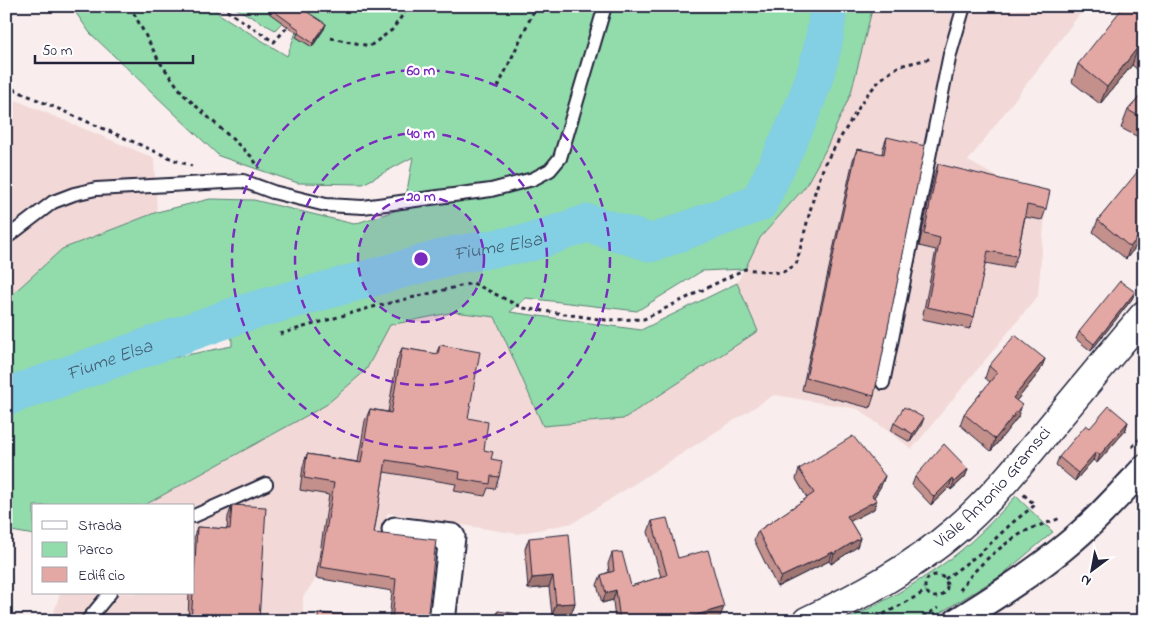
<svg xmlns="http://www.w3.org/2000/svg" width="1150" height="627" font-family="'Indie Flower',sans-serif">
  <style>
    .built { fill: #f2d9d7 }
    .green { fill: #92dbab; stroke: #5a7e73; fill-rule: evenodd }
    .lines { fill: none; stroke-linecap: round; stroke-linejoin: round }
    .river { stroke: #83cfe3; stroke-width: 38 }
    .service-casing { stroke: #22223b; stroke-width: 16 }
    .minor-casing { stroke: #22223b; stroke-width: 29 }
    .primary-casing { stroke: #22223b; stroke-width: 31 }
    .path { stroke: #22223b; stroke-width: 3; stroke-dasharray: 4 4; stroke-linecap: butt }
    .service { stroke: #fff; stroke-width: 12 }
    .minor { stroke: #fff; stroke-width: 25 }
    .primary { stroke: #fff; stroke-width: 28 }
    .wall { fill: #c3908c; stroke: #22223b }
    .shaded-wall { fill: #9f7672; stroke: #22223b }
    .building { fill: #e3a8a3; stroke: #22223b }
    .ring { fill: none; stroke: #7b2cbf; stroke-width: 2.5; stroke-dasharray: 9 6 }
    .labels { text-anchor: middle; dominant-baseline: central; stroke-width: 4.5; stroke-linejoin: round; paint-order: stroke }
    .street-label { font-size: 18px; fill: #22223b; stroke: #fff }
    .water-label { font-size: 19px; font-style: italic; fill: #445f76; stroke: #fff }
    .centre { fill: #7b2cbf; stroke: #fff; stroke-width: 2.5 }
    .ring-label { font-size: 15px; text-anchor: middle; font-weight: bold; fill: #7b2cbf; stroke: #fff; stroke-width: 4.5; stroke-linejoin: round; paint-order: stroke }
  </style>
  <rect width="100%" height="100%" fill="#f9eeed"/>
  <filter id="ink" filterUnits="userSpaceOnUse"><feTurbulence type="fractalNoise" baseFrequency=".02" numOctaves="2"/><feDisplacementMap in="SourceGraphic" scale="10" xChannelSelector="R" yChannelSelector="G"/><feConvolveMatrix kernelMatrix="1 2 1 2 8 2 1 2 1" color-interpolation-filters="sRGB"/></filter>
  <g filter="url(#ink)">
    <g class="built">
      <polygon points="873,6 1086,6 968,161 1046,203 1038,296 912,449 858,409 774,395 573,523 517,534 388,513 363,586 316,579 303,597 303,621 51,621 60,593 194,593 194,506 143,506 326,405 366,370 390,325 455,312 495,317 543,426 623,419 757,331 737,283 760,238 805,187 851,93"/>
      <polygon points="6,96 154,158 157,212 62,249 6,300"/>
    </g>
    <g class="green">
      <path d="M71,6H212L219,14L287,56L306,6H873L851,93L825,151L805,187L760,238L745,269L702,271L637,311L526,298L510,312L641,330L737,283L758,331L623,419L543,426L495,317L454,312L390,325L366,370L326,405L143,506H34V535L6,530V300L62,249L157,212L210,199L254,200L354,224L404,208L413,157L363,184L298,183L219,156L90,33ZM231,313L232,346L70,378L68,365Z"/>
      <polygon points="232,6 291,6 286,18 275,30"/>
      <path d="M1016,496L1053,532L1002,575L927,621H845C878,604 912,587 942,565C969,546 993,521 1016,496Z"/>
    </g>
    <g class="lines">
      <path class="river" id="s1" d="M6,397L241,314L454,255L532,242L588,223L652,243L759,203C788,141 825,76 828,6"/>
      <defs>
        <g id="service">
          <polyline points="6,238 53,202 74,194 96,189 243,181 273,192 326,205 363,207 491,190 533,179 550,170 560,158 605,6"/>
          <polyline points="883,383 950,54 964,6"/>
          <polyline points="194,516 266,484"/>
          <polyline points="87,621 110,593"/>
        </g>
        <g id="minor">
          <polyline points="395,530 452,537 442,621"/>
          <path d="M957,621C993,598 1029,576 1062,549C1092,525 1118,496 1144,468"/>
        </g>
        <g id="primary">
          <path id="s2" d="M807,621C860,596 912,568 956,530C989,502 1016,468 1044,435C1077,395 1110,355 1144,315"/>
        </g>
      </defs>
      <use href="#service" class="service-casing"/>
      <use href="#minor" class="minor-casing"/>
      <use href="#primary" class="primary-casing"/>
      <g class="path">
        <polyline points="130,6 159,61 184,95 252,157 259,168"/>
        <polyline points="220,6 274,42 289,25"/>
        <polyline points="331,38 370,46 392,30 409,6"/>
        <polyline points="6,86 177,161 192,166"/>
        <polyline points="498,87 536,6"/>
        <polyline points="280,334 369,308 473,283 523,308 606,320 644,319 745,269 781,273 796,265 815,192 825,163 866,96 881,79 899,66 933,58"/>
        <polyline points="1132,447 1144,435"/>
        <circle cx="936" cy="586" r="11"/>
        <polyline points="945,579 979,554 1012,523 1035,505 1023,494"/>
        <path d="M960,590C973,569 1003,543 1026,531C1037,525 1051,523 1062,517"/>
        <polyline points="869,621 888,612 926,591"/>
        <polyline points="916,621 938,608"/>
      </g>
      <use href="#service" class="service"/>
      <use href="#minor" class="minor"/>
      <use href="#primary" class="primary"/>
    </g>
    <g class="wall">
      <polygon points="1144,6 1144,75 1132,65 1100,104 1072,82 1078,64"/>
      <polygon points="271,9 326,24 324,29 312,47 296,37 298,34 269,13"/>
      <polygon points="1144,92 1144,140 1121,128 1128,110"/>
      <polygon points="887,137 874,396 870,408 802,390 853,160 857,149 882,154 883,148"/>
      <polygon points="938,164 1046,209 1042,220 1025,217 1017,256 1012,268 985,263 974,317 970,329 922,319 936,250 919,246 934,176"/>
      <polygon points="1144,166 1144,237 1126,259 1093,232 1098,220"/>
      <polygon points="1135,292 1132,299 1091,351 1076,339 1079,332"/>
      <polygon points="440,345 468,418 484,450 491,459 499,477 495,489 488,488 485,496 454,491 456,484 384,472 374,533 427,621 389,621 392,591 316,578 329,495 300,490 303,466 307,454 358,462 365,421 370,409 388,412 397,360 402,348 436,354"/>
      <polygon points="1045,359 1040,371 1016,401 1018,417 991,451 960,425 964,414 990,382 985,378 989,366"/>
      <polygon points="1144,366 1144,375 1141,373"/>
      <polygon points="1128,422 1125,431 1097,463 1093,460 1075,481 1056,465 1059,457 1090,428"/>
      <polygon points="894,423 921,426 910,442 891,431"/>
      <polygon points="799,469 885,476 881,486 874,497 874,509 850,521 860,538 857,547 831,564 829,561 777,587 754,540 758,531 807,498 796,479"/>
      <polygon points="968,469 965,477 951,490 949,488 931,505 912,485 915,477"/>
      <polygon points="232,505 259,621 188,621 189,593 194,593 194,536 197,527 227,529 228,517"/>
      <polygon points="652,521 678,558 720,617 708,621 615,621 613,600 602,603 597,585 601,575 609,572 608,564 612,553 631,586 661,577 648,532"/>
      <polygon points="529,538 575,603 571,614 552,615 549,587 528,589 525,549"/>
      <polygon points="498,611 524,621 494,621"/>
    </g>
    <g class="shaded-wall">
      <polygon points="326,24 324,29 312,47 313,43"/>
      <polygon points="1138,47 1132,65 1100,104 1107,87"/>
      <polygon points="1144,230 1144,237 1126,259 1130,247"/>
      <polygon points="1135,292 1132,299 1091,351 1094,344"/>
      <polygon points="1045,359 1040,371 1009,410 1013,398"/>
      <polygon points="1022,405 1018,417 991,451 995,439"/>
      <polygon points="924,418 921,426 910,442 913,434"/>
      <polygon points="1128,422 1125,431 1097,463 1100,455"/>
      <polygon points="1096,452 1093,460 1075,481 1078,473"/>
      <polygon points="968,469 965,477 951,490 954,482"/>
      <polygon points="885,476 881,486 870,504 877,500 874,509 843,525 847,516"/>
      <polygon points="952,479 949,488 931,505 934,497"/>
      <polygon points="860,538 857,547 831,564 834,554"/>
      <polygon points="833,552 829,561 777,587 781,577"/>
      <polygon points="553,576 549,587 528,589 532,578"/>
      <polygon points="616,590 613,600 602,603 606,593"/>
      <polygon points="575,603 571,614 552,615 556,604"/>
      <polygon points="724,607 720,617 708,621 676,621"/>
    </g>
    <g class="building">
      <polygon points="273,6 298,6 326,24 313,43 298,33 300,30 271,9"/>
      <polygon points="1124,6 1144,6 1144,51 1138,47 1107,87 1078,64"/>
      <polygon points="1144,92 1144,119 1128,110"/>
      <polygon points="887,137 925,146 874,396 806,378 857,149 884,154"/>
      <polygon points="938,164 1050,191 1046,209 1027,205 1017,256 988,251 974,317 927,307 940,238 924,234"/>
      <polygon points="1143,165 1144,166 1144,230 1130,247 1098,220"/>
      <polygon points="1120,281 1135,292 1094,344 1079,332"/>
      <polygon points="1015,335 1045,359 1013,398 1022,405 995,439 964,414 997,373 989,366"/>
      <polygon points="440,345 480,352 468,418 488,422 484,450 493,452 491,459 502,461 499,477 491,476 490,484 459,479 460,472 386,460 374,533 436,540 427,621 392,621 396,579 320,567 334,483 304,478 307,454 361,463 370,409 391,413 402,348 438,354"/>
      <polygon points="1109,406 1128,422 1100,455 1096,452 1078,473 1059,457 1086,425 1090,428"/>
      <polygon points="904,407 924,418 913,434 894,423"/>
      <polygon points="853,436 885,476 872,496 877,500 847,516 860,538 834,554 833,552 781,577 758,531 814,493 799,469"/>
      <polygon points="944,444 968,469 954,482 952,479 934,497 915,477"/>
      <polygon points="232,505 266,507 259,621 191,621 193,593 194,593 194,580 197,527 230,529"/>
      <polygon points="667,518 678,558 708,550 724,607 676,621 620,621 616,590 606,593 601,575 614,571 612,553 622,552 631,586 667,575 652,521"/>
      <polygon points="569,534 575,603 556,604 553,576 532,578 529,538"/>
      <polygon points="498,611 519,614 524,621 496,621"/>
      <polygon points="318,613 350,615 361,621 318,621"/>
    </g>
  </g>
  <circle cx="421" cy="259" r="63" fill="#7b2cbf" fill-opacity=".12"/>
  <g class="ring">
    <circle cx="421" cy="259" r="63"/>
    <circle cx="421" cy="259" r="126"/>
    <circle cx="421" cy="259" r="189"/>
  </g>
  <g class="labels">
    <g class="street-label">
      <text stroke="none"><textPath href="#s2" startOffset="231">Viale Antonio Gramsci</textPath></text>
    </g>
    <g class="water-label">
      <text stroke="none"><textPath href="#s1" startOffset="515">Fiume Elsa</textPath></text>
      <text stroke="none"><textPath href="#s1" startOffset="110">Fiume Elsa</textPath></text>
    </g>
  </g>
  <circle cx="421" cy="259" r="8" class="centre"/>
  <g class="ring-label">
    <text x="421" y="75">60 m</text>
    <text x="421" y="138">40 m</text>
    <text x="421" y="201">20 m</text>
  </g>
  <rect width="1150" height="627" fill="none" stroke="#fff" stroke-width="25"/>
  <rect x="12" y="12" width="1125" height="602" fill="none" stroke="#22223b" stroke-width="2" filter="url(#ink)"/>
  <rect x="32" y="504" width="162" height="90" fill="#ffffff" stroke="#a7a7b1"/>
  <rect x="42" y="521" width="25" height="8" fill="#ffffff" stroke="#a7a7b1"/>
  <text x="78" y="530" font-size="15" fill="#22223b">Strada</text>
  <rect x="42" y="542" width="25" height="15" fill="#92dbab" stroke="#a7a7b1"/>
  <text x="78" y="554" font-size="15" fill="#22223b">Parco</text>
  <rect x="42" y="567" width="25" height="15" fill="#e3a8a3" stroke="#a7a7b1"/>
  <text x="78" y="580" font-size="15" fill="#22223b">Edificio</text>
  <g transform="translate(1092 570) rotate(212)" stroke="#ffffff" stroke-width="4" paint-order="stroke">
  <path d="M0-4L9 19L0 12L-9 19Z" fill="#22223b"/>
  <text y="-8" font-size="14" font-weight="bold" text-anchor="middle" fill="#22223b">N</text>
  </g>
  <path d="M35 55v8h158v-8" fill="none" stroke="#22223b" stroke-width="2.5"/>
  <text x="42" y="55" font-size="15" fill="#22223b" stroke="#ffffff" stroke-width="4" paint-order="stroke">50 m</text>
</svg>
